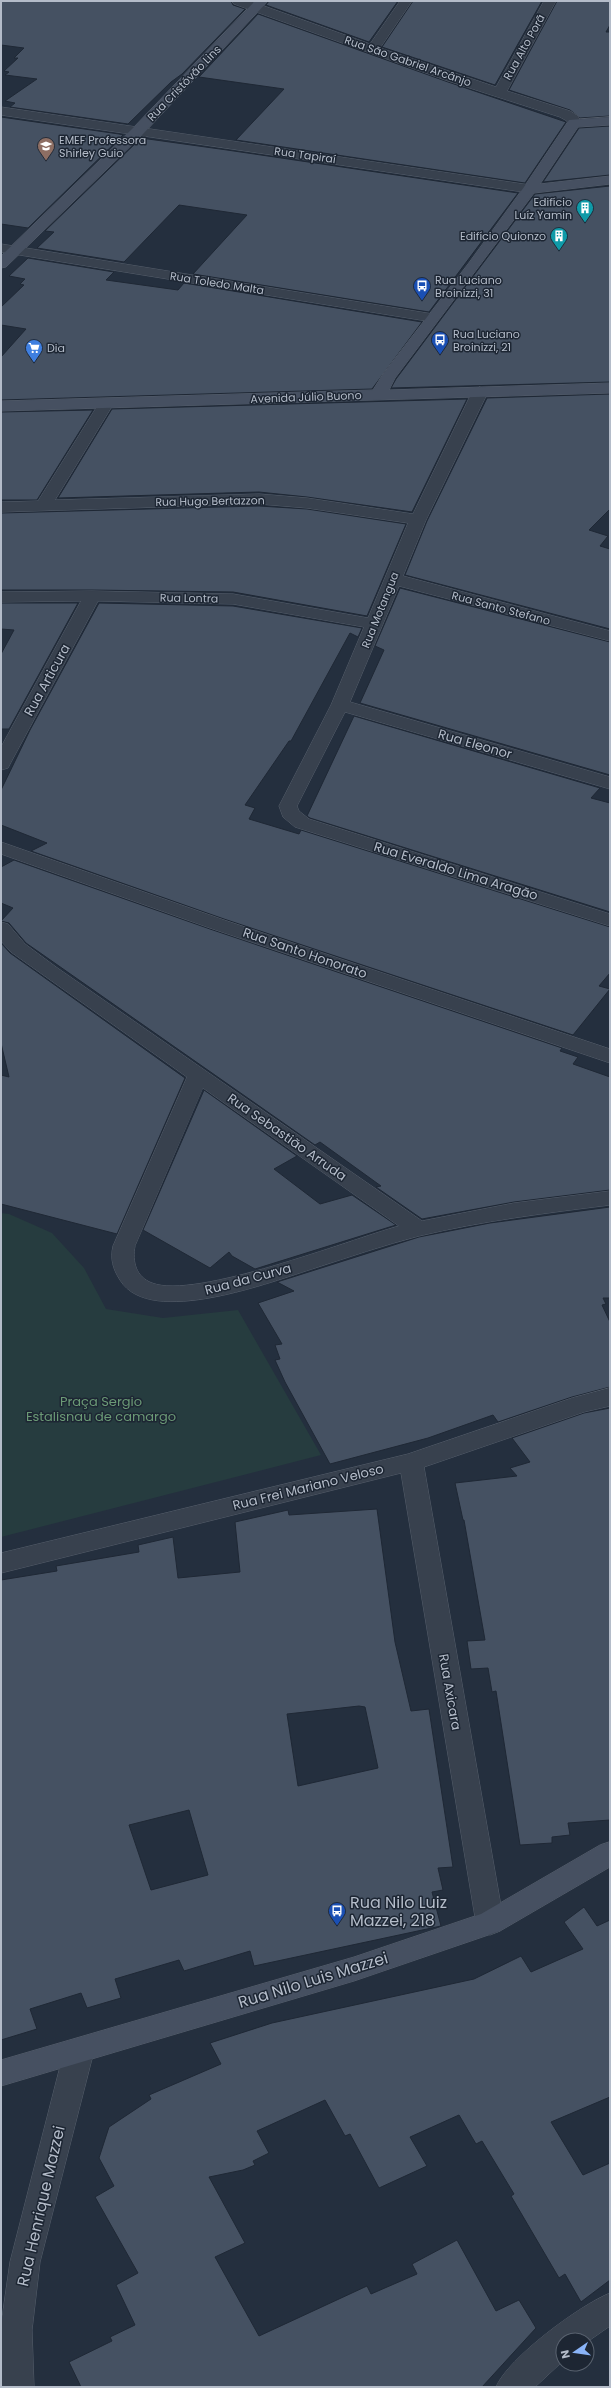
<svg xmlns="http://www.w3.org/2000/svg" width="611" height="2388" font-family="Poppins,sans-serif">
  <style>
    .green { fill: #263c3f }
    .building { fill: #455162; stroke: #1f2835; fill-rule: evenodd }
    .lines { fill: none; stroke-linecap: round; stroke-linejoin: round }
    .street-casing { stroke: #565f6c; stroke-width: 1 }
    .secondary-casing { stroke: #565f6c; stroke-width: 1 }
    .street { fill: #38414e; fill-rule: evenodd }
    .secondary { fill: #465061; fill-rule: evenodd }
    .labels { text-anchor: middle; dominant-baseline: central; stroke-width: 3; stroke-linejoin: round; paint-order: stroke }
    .far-street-label { font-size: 11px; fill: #b4bcc9; stroke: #1d2633 }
    .far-poi-label { font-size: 11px; fill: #b4bcc9; stroke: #1d2633; text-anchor: start }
    .street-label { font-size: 13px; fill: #b4bcc9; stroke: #1d2633 }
    .park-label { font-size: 13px; fill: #6b9a76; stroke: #1d2633 }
    .near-poi-label { font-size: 16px; fill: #b4bcc9; stroke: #1d2633; text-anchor: start }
    .near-street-label { font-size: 16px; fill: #b4bcc9; stroke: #1d2633 }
  </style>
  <rect width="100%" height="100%" fill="#242f3e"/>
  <polygon class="green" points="1,1213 9,1214 52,1233 84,1268 106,1309 163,1318 238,1310 321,1455 1,1537"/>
  <g class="building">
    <polygon points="1,1 231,1 233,5 245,9 182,74 171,82 128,124 10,107 15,103 5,101 37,79 5,75 9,72 4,71 18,58 14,58 24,48 1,45"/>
    <polygon points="269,1 398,1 369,42 266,5"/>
    <polygon points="413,1 542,1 495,85 382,47"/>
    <polygon points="557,1 610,1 610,25 606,32 610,32 610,116 580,118 570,110 509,90"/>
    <polygon points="258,14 448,82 566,122 525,183 236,140 284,89 199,77"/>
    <polygon points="1,117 119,134 123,135 28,228 1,224"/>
    <polygon points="610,126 610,175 543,182 579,128"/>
    <polygon points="141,138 227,150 518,193 429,312 193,274 247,215 179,205 124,262 37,248 54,232 45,231"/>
    <polygon points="610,186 610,382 391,388 396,379 535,194"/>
    <polygon points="28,258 114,272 106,280 178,290 184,283 422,322 372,389 1,400 1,357 26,329 1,325 1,307 24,285 20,284 25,279 9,276"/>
    <polygon points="610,394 610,509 589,530 608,536 600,546 610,549 610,629 405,575 427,521 487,398"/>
    <polygon points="467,399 412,512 307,497 259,492 58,498 112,409"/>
    <polygon points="93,410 37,500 1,500 1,412"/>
    <polygon points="259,506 307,509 406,524 367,616 233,592 92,590 1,590 1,513"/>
    <polygon points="400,588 610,642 610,775 360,703 384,650 375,646"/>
    <polygon points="1,603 78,603 9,729 1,729 1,654 14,630 1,629"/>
    <polygon points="99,603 233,606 362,628 358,637 350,633 291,741 289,741 245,805 255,808 249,819 299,834 301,830 610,927 610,973 599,986 610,989 573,1035 224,919 31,851 47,843 1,825 1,790 30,730"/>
    <polygon points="354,716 600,788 591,798 610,803 610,912 310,818 307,816"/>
    <polygon points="14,860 210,929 562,1048 560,1051 578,1057 573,1064 610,1077 610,1190 514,1202 422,1219 376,1187 381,1186 320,1142 315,1145 26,943 9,923 1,921 13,908 1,903 1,867"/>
    <polygon points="1,943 10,953 185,1078 117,1234 1,1204 1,1075 9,1077 1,1043"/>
    <polygon points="204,1090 297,1156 274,1169 320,1204 352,1195 396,1225 255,1269 232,1256 229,1252 210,1268 143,1230"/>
    <polygon points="610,1207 610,1298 603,1298 606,1304 602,1305 610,1322 610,1387 572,1397 498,1422 493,1415 428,1438 330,1464 285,1382 275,1360 280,1359 275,1345 282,1344 258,1303 294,1291 277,1282 419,1237 490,1223"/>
    <polygon points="610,1408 610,1820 568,1823 570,1835 552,1837 552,1843 520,1845 496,1691 492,1692 488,1668 471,1669 467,1641 485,1640 464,1520 463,1520 455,1483 517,1476 510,1468 530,1462 512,1438 584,1413"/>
    <path d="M377,1509L395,1642L411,1711L429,1709L453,1867L438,1868L443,1890L432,1892L441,1926L254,1966L250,1951L184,1971L179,1960L115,1979L121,1998L87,2008L81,1993L30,2009L37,2029L1,2040V1580L57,1571L56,1566L139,1552L138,1545L173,1537L178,1578L240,1572L235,1522L288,1510L289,1515ZM359,1706L365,1707L378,1768L298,1786L287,1714ZM189,1810L208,1875L151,1890L129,1825Z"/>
    <polygon points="584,1907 597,1926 610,1920 610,2097 551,2122 583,2175 610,2163 610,2280 581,2302 565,2274 559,2278 511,2196 514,2194 482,2141 476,2144 459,2115 410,2137 427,2166 379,2188 350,2134 345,2136 325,2100 257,2131 269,2153 253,2161 255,2165 243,2170 209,2177 245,2243 215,2257 259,2336 367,2286 371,2294 417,2274 412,2264 457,2240 496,2311 519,2300 536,2328 482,2387 81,2387 69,2362 112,2341 110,2337 135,2325 116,2285 138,2273 95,2197 114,2186 99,2158 109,2127 151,2099 149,2095 221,2064 210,2043 272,2023 474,1979 521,1956 531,1972 583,1949 564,1922"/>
  </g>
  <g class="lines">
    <defs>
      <g id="street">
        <polygon points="232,1 250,1 370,44 400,1 412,1 380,48 496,87 544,1 556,1 507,91 570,111 578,116 581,123 579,126 569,126 567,121 560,117 448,81 234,4"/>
        <polygon points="1,107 530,185 537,189 530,193 1,115"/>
        <polygon points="1,244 433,314 440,318 433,322 1,252"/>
        <polygon points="480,387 488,392 426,520 403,576 610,631 610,641 399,586 350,702 610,777 610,789 345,712 297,806 299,811 309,819 610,914 610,926 295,827 283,817 279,806 331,705 364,627 233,604 98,601 10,764 8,768 1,770 1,747 81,601 1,602 1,592 92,591 233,594 368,618 408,523 307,508 259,504 1,512 1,502 38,501 101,400 111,400 114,403 55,500 259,494 307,498 413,514 472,392"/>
        <polygon points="1,842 224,920 610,1049 610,1063 210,928 1,854"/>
        <path d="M1,922L8,924L25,944L56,967L422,1221L514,1203L610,1191V1205C546,1213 482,1221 419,1236C384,1245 349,1257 315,1268C273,1281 150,1329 120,1280C113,1269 110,1259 113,1246L187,1077L11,952L1,941ZM203,1088L399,1226C349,1240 195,1300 152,1283C136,1277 132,1262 135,1246Z"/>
        <polygon points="610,1388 610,1406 584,1412 424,1467 504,1923 500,1931 490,1935 480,1931 476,1923 401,1473 1,1573 1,1553 408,1454 572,1398"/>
        <polygon points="79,2038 89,2042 94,2051 40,2262 32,2330 34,2387 2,2387 1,2325 10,2262 64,2051 69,2042"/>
        <path d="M610,2293V2326L587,2342V2340H563V2361L535,2387H496C508,2358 580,2305 610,2293Z"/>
      </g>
      <g id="secondary">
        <polygon points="255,1 268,1 143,134 6,267 1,268 1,256 133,128"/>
        <polygon points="610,117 610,125 578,127 540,184 610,176 610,184 534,193 395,378 389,390 610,383 610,393 1,411 1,401 373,390 383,374 468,264 524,187 569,120"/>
        <polygon points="610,1842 610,1867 500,1931 354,1981 1,2086 1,2060 354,1957 481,1914 600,1845"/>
      </g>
    </defs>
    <use href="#street" class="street-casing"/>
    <use href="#secondary" class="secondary-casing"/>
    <use href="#street" class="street"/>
    <use href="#secondary" class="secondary"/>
  </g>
  <defs>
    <symbol id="school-pin" viewBox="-11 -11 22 30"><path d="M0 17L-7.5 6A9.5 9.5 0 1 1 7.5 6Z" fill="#8d6e63" stroke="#1d2633"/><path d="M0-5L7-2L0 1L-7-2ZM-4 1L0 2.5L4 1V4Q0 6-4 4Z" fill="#fff"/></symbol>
    <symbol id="building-pin" viewBox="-11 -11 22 30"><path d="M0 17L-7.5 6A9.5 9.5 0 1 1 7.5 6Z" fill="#0f9aa8" stroke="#1d2633"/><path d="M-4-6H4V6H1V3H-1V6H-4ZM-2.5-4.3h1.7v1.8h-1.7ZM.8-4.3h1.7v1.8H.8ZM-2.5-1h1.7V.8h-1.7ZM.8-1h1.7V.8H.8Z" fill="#fff"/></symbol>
    <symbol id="bus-pin" viewBox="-11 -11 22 30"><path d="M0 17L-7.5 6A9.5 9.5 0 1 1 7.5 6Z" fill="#1a4fb4" stroke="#1d2633"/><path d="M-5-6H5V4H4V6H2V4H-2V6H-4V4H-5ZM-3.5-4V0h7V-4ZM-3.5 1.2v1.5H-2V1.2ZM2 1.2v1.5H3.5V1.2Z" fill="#fff"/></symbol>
    <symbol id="supermarket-pin" viewBox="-11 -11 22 30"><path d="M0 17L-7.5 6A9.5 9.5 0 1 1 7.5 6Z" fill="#3f7fe0" stroke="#1d2633"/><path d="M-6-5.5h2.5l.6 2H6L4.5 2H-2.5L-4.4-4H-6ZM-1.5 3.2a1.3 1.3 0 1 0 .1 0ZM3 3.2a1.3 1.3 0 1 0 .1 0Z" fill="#fff"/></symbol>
  </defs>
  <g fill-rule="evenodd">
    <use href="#school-pin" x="36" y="136" width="20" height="27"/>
    <use href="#building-pin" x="575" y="198" width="20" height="27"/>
    <use href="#building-pin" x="549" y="226" width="20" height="27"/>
    <use href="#bus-pin" x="412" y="276" width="20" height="27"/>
    <use href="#bus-pin" x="430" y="330" width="20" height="27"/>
    <use href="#supermarket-pin" x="24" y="338" width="20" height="27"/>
    <use href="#bus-pin" x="327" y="1901" width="20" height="27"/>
  </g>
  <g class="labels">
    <g class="far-street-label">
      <text transform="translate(524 47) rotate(-61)">Rua Alto Porã</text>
      <text transform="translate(408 61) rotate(19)">Rua São Gabriel Arcânjo</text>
      <text transform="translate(184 83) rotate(-46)">Rua Cristóvão Lins</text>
      <text transform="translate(305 155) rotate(8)">Rua Tapiraí</text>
      <text transform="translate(217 283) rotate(9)">Rua Toledo Malta</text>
      <text transform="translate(306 397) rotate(-2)">Avenida Júlio Buono</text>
      <text transform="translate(210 501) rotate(-1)">Rua Hugo Bertazzon</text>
      <text transform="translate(189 598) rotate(1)">Rua Lontra</text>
      <text transform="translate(501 608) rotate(15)">Rua Santo Stefano</text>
      <text transform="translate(380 610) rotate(-68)">Rua Motangua</text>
    </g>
    <g class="far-poi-label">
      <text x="59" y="140">EMEF Professora<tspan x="59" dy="13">Shirley Guio</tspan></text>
      <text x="572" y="202" text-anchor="end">Edifício<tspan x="572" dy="13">Luíz Yamin</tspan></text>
      <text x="546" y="236" text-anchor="end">Edifício Quionzo</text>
      <text x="435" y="280">Rua Luciano<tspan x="435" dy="13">Broinizzi, 31</tspan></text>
      <text x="453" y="334">Rua Luciano<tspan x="453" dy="13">Broinizzi, 21</tspan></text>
      <text x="47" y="348">Dia</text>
    </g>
    <g class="street-label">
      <text transform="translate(47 680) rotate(-61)">Rua Articura</text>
      <text transform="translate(475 744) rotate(16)">Rua Eleonor</text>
      <text transform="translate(456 871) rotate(17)">Rua Everaldo Lima Aragão</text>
      <text transform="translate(305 953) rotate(19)">Rua Santo Honorato</text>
      <text transform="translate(287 1137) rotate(35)">Rua Sebastião Arruda</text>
      <text transform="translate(248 1279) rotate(-15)">Rua da Curva</text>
      <text transform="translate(308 1487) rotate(-14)">Rua Frei Mariano Veloso</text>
      <text transform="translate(450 1692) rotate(80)">Rua Axicara</text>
    </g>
    <g class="park-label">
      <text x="101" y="1401">Praça Sergio<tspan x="101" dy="15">Estalisnau de camargo</tspan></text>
    </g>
    <g class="near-poi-label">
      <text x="350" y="1902">Rua Nilo Luiz<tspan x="350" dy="18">Mazzei, 218</tspan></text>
    </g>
    <g class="near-street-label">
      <text transform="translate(313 1980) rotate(-17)">Rua Nilo Luis Mazzei</text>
      <text transform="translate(41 2206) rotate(-77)">Rua Henrique Mazzei</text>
    </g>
  </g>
  <rect width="611" height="2388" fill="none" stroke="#b4bcc9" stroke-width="4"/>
  <g transform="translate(575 2352) rotate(257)"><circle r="19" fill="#1d2633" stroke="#59626f"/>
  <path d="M0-3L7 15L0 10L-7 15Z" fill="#8ab4f8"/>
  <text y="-6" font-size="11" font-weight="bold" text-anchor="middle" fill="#b4bcc9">N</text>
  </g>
</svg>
